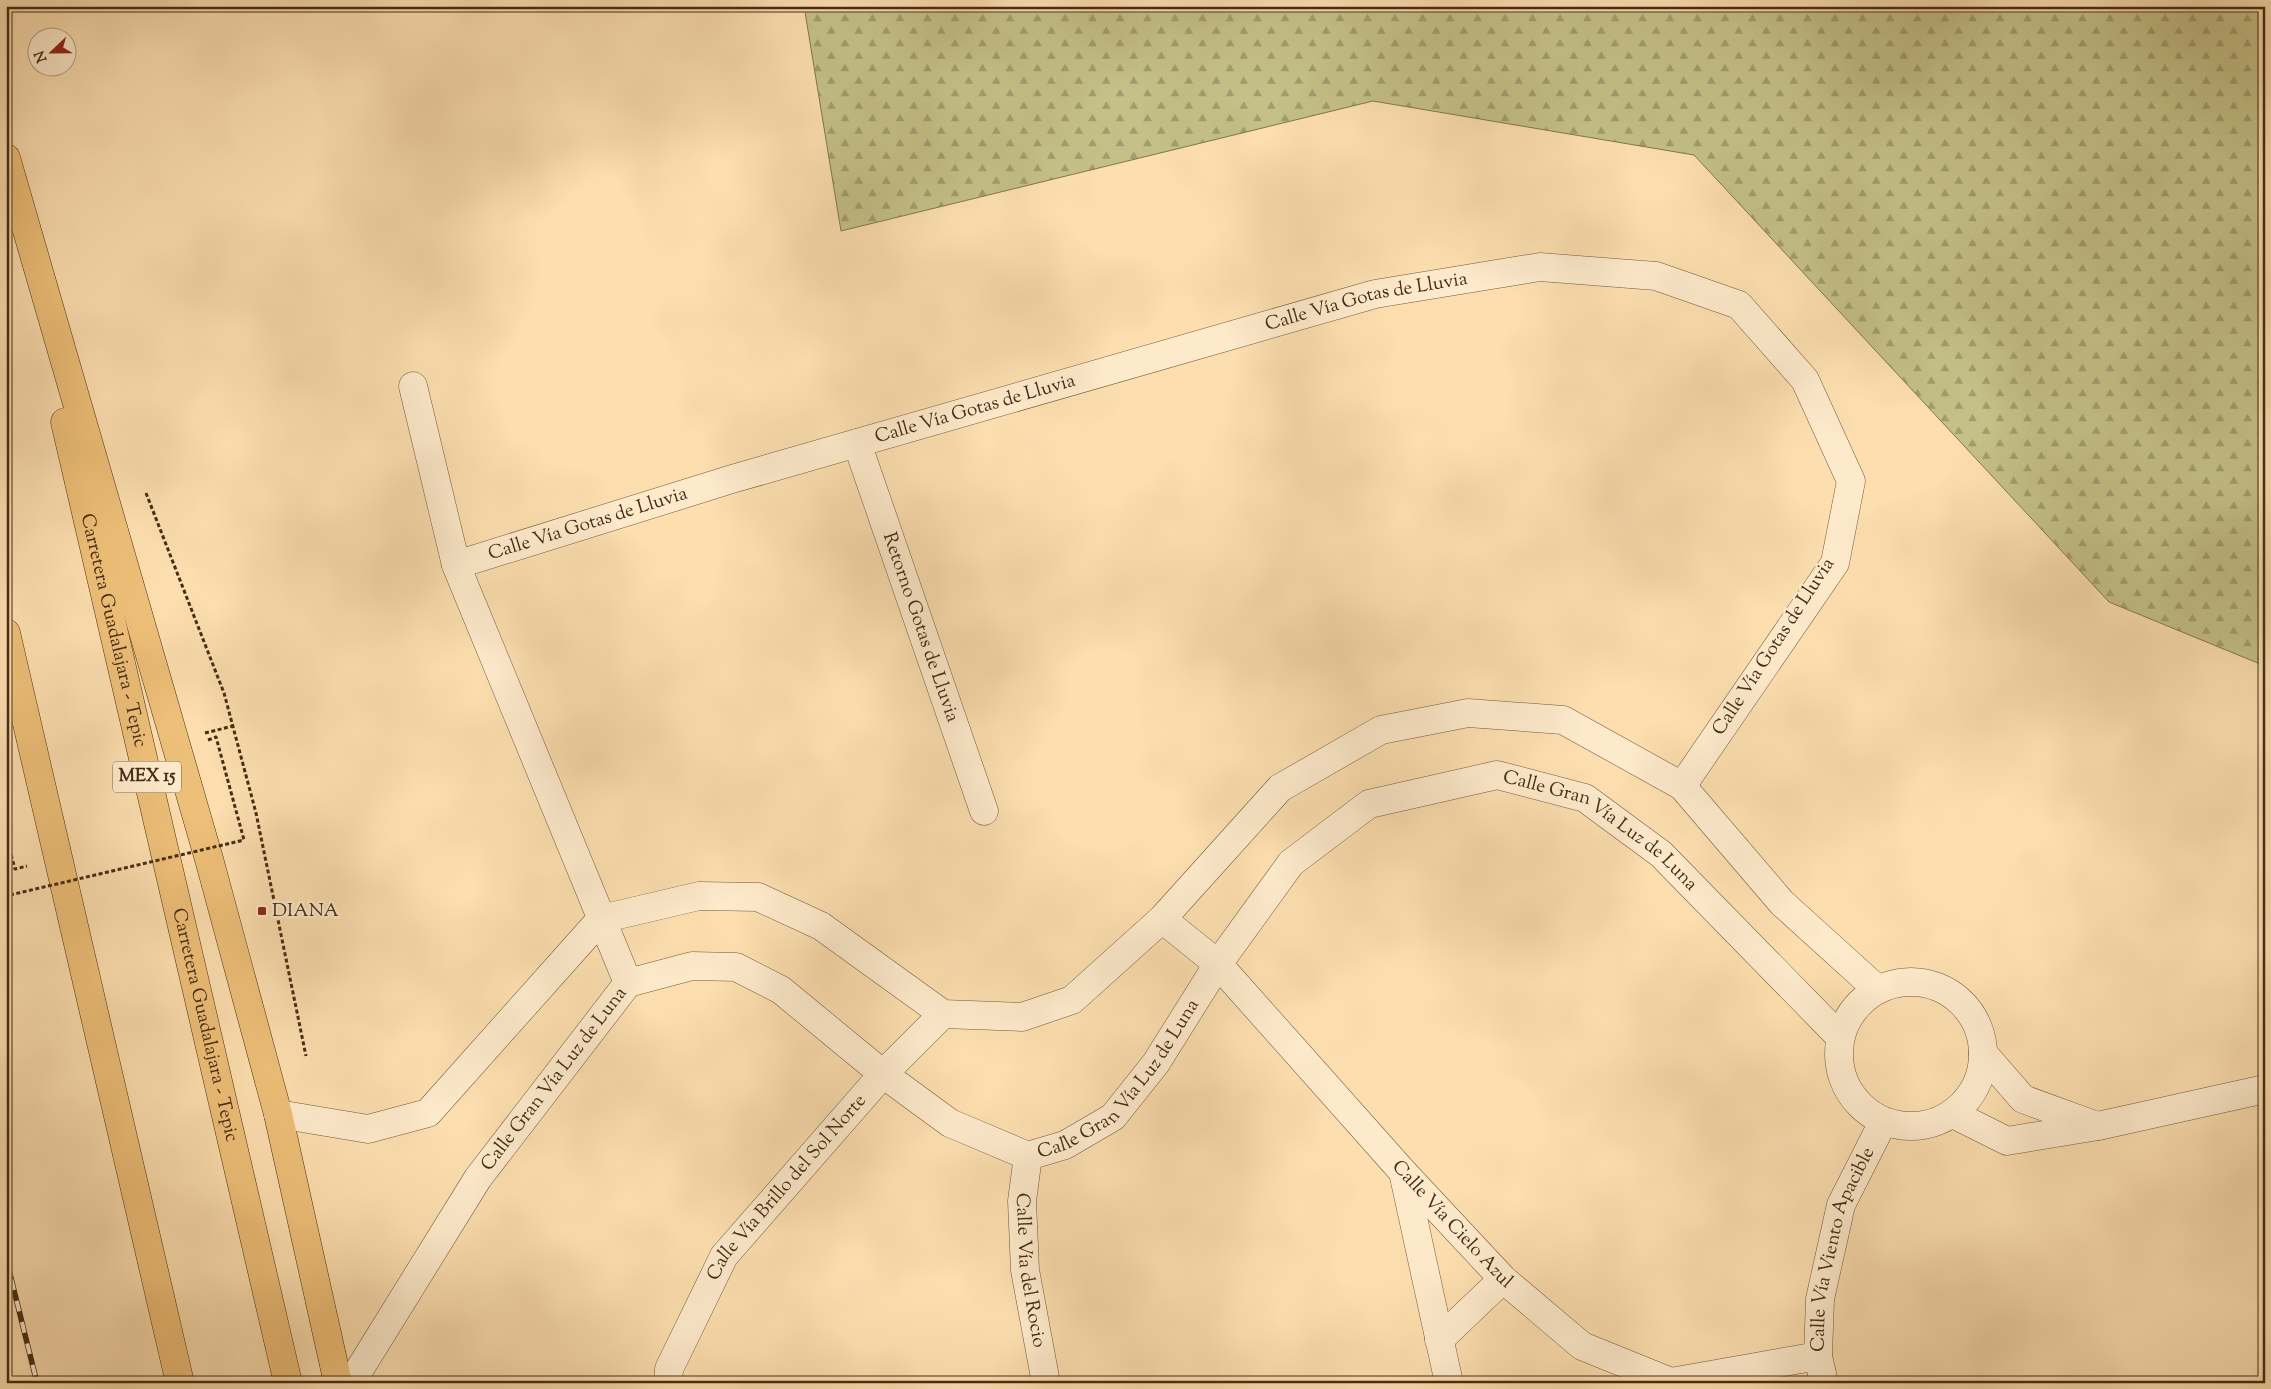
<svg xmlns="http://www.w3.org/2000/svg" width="2271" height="1389" font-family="'Sorts Mill Goudy',serif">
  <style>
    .forest { fill: url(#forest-firs); stroke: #84764e }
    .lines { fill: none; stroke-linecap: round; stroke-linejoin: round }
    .minor-casing { stroke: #73593c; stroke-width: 29 }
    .highway-casing { stroke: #452d15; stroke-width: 29 }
    .path { stroke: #452d15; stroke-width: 3; stroke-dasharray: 4 2.5; stroke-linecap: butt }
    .minor { stroke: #fdeacb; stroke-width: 28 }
    .highway { stroke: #eebf78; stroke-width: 28 }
    .rail-casing { stroke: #452d15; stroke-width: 5.5 }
    .rail { stroke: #fdeacb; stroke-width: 4; stroke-dasharray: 11; stroke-linecap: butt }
    .path-bridge { stroke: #452d15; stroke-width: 3; stroke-dasharray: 4 2.5; stroke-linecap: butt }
    .poi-dot { fill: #8f2418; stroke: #fdeacb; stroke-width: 2 }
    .labels { text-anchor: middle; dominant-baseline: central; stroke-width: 4.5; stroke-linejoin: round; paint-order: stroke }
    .shield { fill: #fdeacb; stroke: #7c664c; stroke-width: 1 }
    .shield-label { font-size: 18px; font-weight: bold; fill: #452d15 }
    .street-label { font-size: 19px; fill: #452d15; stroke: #fdeacb }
    .poi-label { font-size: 19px; fill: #452d15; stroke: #fdeacb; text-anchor: start }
  </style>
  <defs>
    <pattern id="forest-firs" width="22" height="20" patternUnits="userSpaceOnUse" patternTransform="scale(1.25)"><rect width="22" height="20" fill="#c4c087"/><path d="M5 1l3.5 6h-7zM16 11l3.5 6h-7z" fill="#a19c6d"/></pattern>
  </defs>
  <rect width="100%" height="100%" fill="#fcdeaf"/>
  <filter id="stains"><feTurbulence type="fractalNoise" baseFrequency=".004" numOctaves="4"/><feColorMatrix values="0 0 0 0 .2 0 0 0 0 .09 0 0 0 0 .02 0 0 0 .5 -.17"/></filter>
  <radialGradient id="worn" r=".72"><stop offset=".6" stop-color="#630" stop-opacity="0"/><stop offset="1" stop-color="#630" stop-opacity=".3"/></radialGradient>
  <polygon class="forest" points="804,6 2265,6 2265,666 2109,602 1694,155 1373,101 841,231"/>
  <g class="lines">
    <defs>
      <g id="minor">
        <polyline points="413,386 456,565 628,983"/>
        <path id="s1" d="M857,443L984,811"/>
        <path id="s2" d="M456,565L732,479L1375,294L1540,267L1656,276L1739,305L1805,380L1851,481L1835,563L1682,786"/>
        <path id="s3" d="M1162,919L1218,964L1403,1172L1503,1279L1582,1346L1671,1382L1818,1356"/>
        <circle cx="1911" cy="1054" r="72"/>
        <polyline points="1983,1053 2023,1099 2097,1126"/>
        <polyline points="278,1114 368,1129 428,1113 601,919 699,896 758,897 821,926 943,1014 1022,1017 1072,1000 1162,919 1280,788 1381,730 1468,713 1563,720 1682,786 1782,903 1877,989"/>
        <polyline points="1953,1114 2007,1141 2098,1126 2265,1089"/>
        <path id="s4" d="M1028,1156L1022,1201L1025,1270L1046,1383"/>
        <polyline points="1403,1172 1449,1383"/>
        <polyline points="1439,1340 1503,1279"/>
        <path id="s5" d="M351,1383L478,1178L628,983L692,966L736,967L781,990L883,1074L950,1123L1028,1156L1065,1145L1113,1117L1156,1063L1218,964L1291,863L1369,804L1497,775L1585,798L1661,854L1840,1037"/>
        <path id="s6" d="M668,1383L669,1369L724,1256L883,1074L943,1014"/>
        <path id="s7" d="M1824,1383L1818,1356L1820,1299L1841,1205L1883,1122"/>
      </g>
      <g id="highway">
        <polyline points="6,158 209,859 278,1114 338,1383"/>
        <path id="s8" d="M65,422L288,1383"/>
        <polyline points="6,633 180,1383"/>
      </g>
    </defs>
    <use href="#minor" class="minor-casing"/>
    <use href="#highway" class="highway-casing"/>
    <g class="path">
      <polyline points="146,493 224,693 256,813 306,1056"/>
      <polyline points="205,733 233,726"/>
      <polyline points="208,740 216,737 244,840"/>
      <polyline points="6,836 15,869 27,866"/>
      <polyline points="6,882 10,895"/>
    </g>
    <use href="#minor" class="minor"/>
    <use href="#highway" class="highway"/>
    <defs>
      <polyline id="rail" points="6,1258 37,1383"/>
    </defs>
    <use href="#rail" class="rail-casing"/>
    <use href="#rail" class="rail"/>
    <polyline class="path-bridge" points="10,895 244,840"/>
  </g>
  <rect class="poi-dot" x="257" y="906" width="10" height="10" rx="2.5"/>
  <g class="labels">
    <rect class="shield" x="113" y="761.5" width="68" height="31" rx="4"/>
    <g class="shield-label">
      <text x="147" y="777">MEX 15</text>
    </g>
    <g class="street-label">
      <text stroke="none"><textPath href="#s2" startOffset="948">Calle Vía Gotas de Lluvia</textPath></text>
      <text stroke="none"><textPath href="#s2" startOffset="542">Calle Vía Gotas de Lluvia</textPath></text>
      <text stroke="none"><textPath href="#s2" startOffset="138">Calle Vía Gotas de Lluvia</textPath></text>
      <text stroke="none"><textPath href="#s1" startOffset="195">Retorno Gotas de Lluvia</textPath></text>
      <text stroke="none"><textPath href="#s8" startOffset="214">Carretera Guadalajara - Tepic</textPath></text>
      <text transform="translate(1774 647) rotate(-57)">Calle Vía Gotas de Lluvia</text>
      <text stroke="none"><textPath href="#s5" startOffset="1701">Calle Gran Vía Luz de Luna</textPath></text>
      <text stroke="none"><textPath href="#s8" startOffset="619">Carretera Guadalajara - Tepic</textPath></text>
      <text stroke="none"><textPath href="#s5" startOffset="1071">Calle Gran Vía Luz de Luna</textPath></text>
      <text stroke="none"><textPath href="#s5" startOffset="366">Calle Gran Vía Luz de Luna</textPath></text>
      <text stroke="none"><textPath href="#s6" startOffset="232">Calle Vía Brillo del Sol Norte</textPath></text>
      <text stroke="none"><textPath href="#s3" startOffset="422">Calle Vía Cielo Azul</textPath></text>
      <text stroke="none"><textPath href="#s7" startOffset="138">Calle Vía Viento Apacible</textPath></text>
      <text stroke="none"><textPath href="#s4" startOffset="115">Calle Vía del Rocio</textPath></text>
    </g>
    <g class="poi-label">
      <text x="272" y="911">DIANA</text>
    </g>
  </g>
  <rect width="2271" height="1389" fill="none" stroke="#fcdeaf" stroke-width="25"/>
  <rect x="8" y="8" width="2256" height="1374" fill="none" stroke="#452d15" stroke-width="2.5"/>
  <rect x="12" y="12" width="2246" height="1364" fill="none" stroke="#452d15"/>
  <g transform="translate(52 52) rotate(248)"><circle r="24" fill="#fdeacb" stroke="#b39e82"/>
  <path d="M0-4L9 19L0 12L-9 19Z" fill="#8f2418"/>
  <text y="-8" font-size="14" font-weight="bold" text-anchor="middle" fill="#452d15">N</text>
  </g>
  <rect width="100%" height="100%" filter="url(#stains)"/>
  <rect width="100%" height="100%" fill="url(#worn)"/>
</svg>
